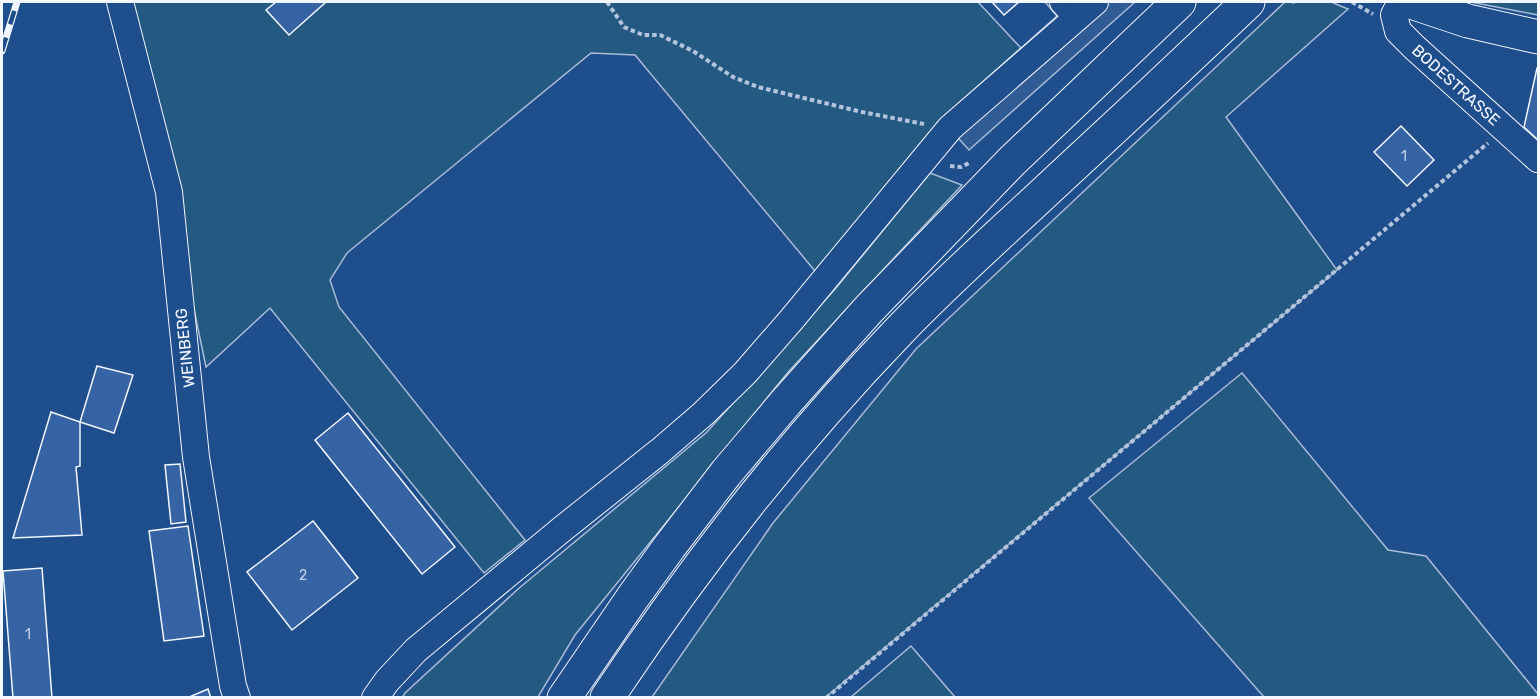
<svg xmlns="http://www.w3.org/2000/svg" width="1540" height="699" font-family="Rubik,sans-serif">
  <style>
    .green { fill: #245a82; stroke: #a8bbd7; stroke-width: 1.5 }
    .parking { fill: #305b95; stroke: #a8bbd7; stroke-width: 1.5 }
    .building { fill: #3563a3; stroke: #f2f6ff; stroke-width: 1.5 }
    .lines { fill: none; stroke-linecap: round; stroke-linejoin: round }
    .minor-casing { stroke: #f2f6ff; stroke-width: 28 }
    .major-casing { stroke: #f2f6ff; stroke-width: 35 }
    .path { stroke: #b3c4dc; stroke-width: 4; stroke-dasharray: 4.5 3; stroke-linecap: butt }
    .minor { stroke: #1f4e8c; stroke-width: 26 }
    .major { stroke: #1f4e8c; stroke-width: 33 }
    .rail-casing { stroke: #f2f6ff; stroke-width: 7 }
    .rail { stroke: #1f4e8c; stroke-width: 4.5; stroke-dasharray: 14; stroke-linecap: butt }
    .labels { text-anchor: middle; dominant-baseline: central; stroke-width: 4.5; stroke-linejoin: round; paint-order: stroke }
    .number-label { font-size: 14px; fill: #c3d1e8 }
    .street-label { font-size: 16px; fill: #f2f6ff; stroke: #1f4e8c }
  </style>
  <rect width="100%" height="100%" fill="#1f4e8c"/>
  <g class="green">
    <polygon points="122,2 978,2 1021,48 941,119 815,271 635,55 591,53 347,253 330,280 339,307 525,540 484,573 270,308 206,367 178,232"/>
    <polygon points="1285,2 1291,2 1293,3 1297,2 1331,2 1348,9 1226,117 1337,270 826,697 652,697 773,523 916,349"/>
    <polygon points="1471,2 1538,2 1538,15"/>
    <polygon points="930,173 962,185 789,371 575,635 538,697 402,698 405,693 518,589 707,432 836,288"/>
    <polygon points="1242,373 1388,550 1426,556 1538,694 1538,697 1264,697 1089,498"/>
    <polygon points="911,646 955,697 851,697"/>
  </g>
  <polygon class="parking" points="1045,2 1135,2 969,150 941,119 1057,16"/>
  <g class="building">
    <polygon points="276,2 326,2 289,35 266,10"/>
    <polygon points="992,2 1019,2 1004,15"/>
    <polygon points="1537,68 1538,68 1538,140 1524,127"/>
    <polygon points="1401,126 1434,160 1407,186 1374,152"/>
    <polygon points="97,366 133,375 114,433 80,422"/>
    <polygon points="51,412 80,422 80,466 76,467 82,535 13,538"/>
    <polygon points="348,413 455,547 422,574 315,440"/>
    <polygon points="180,464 186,522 171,524 165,465"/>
    <polygon points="313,521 358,578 292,630 247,572"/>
    <polygon points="188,526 204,636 164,641 149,531"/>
    <polygon points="42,568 52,698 13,698 3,571"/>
    <polygon points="208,689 211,698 187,698"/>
  </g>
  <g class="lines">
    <defs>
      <g id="minor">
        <polyline points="120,2 169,192 196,457 233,686 237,698"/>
        <polyline points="1063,2 1077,17"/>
        <polyline points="1401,2 1394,15 1398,31 1414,47 1538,159"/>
        <polyline points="375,698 387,681 416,650 561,530 660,451 703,414 745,373 792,319 950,128 1095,2"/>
      </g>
      <g id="major">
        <polyline points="1411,2 1468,21 1538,37"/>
        <polyline points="564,698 633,597 670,546 726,473 786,402 869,309 1012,161 1179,2"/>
        <path d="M607,698C694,567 792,442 901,329C952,276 1007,228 1060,178C1123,120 1186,61 1248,2"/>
      </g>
    </defs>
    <use href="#minor" class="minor-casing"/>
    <use href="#major" class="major-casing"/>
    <g class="path">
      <polyline points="607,2 624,27 643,35 660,35 693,51 733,77 758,87 862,112 924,124"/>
      <polyline points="1352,2 1373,14"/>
      <polyline points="950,166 961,167 971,162"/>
      <polyline points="826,698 1488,143"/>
    </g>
    <use href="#minor" class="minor"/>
    <use href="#major" class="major"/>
    <defs>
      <polyline id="rail" points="2,51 17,2"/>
    </defs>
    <use href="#rail" class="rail-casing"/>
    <use href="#rail" class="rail"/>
  </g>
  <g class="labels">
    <g class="number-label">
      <text x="1404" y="156">1</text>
      <text x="303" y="575">2</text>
      <text x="28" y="634">1</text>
    </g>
    <g class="street-label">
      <text transform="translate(1456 85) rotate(42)">BODESTRASSE</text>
      <text transform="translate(185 348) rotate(-96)">WEINBERG</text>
    </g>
  </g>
  <rect width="1540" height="699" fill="none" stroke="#f2f6ff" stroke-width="6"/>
</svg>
